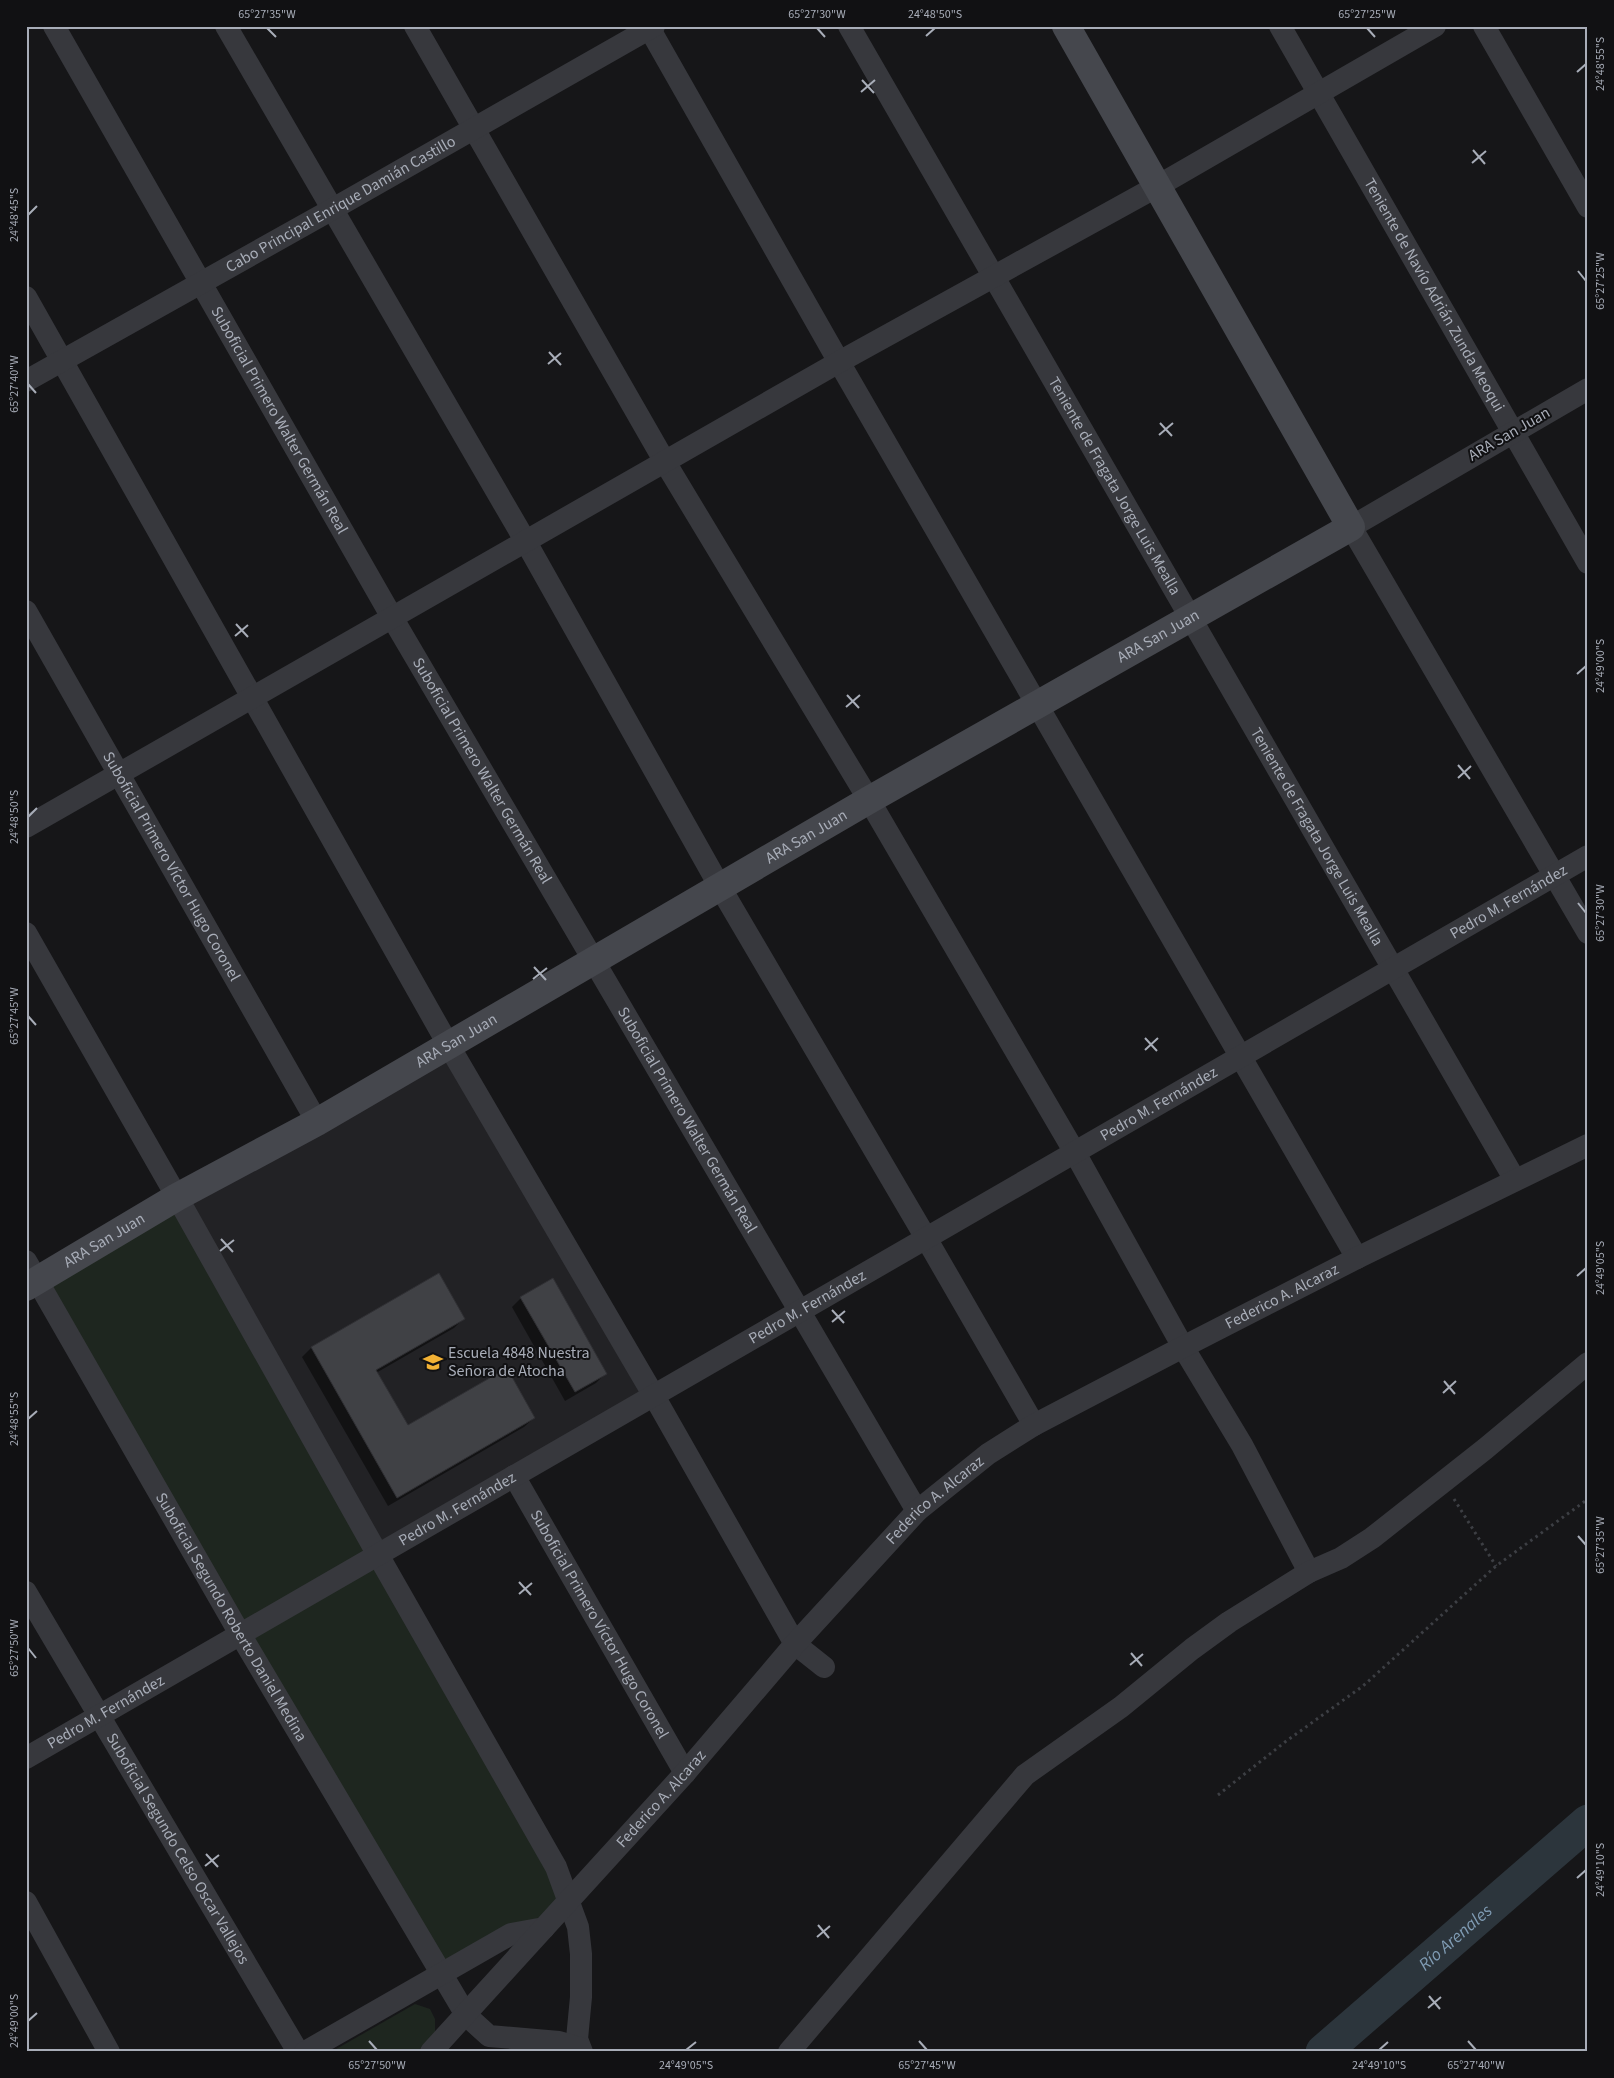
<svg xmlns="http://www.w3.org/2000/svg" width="1614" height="2078" font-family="'Source Sans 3',sans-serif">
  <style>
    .built { fill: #222225 }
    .green { fill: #1e261f }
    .shadow { fill: #0007 }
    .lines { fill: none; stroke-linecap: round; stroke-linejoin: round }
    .river { stroke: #2c353c; stroke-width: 35 }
    .building { fill: #404145; stroke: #303034 }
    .path { stroke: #3d3f44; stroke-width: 3; stroke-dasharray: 2.5 4; stroke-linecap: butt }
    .street { stroke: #37383d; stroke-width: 22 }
    .secondary { stroke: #45474d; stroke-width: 28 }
    .ticks { fill: none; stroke: #a8adb8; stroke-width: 2 }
    .labels { text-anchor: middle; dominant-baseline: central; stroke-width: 4; stroke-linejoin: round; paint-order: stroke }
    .street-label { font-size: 16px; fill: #a8adb8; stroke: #111113 }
    .poi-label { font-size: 16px; fill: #a8adb8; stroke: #111113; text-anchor: start }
    .water-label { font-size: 18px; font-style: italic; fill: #7f9bb3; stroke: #111113 }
    .neatline { fill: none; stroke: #a8adb8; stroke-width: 2 }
    .ticks-label { font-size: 12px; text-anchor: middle; fill: #a8adb8 }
  </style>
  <rect width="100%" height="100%" fill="#161618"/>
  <polygon class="built" points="447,1051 653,1396 378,1551 184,1198"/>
  <g class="green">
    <polygon points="177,1197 568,1901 440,1973 38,1280"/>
    <polygon points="415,2004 430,2009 435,2019 435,2032 417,2052 331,2052"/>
  </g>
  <g class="shadow">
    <polygon points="438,1275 463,1319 454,1328 376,1373 407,1427 534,1418 524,1427 388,1506 302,1357 311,1348"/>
    <polygon points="521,1298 606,1373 596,1383 565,1401 512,1307"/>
  </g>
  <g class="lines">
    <path class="river" id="s1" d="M1323,2052L1588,1822"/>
  </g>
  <g class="building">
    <polygon points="439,1273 465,1319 376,1370 408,1425 507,1368 535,1418 397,1498 311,1347"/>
    <polygon points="553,1278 607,1374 575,1392 520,1297"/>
  </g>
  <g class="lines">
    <g class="path">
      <polyline points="1454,1499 1496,1566"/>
      <polyline points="1218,1795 1285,1742 1363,1686 1496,1566 1588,1499"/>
    </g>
    <g class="street">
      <path id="s2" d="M54,26L393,619L917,1511"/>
      <polyline points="226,26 526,542 720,887 926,1238 1034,1425"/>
      <polyline points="415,26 665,462 869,800 1074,1151 1183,1347 1242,1445 1309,1572"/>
      <polyline points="648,26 839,362 1357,1258"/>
      <path id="s3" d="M849,26L1515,1180"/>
      <path id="s4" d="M1280,26L1588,563"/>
      <polyline points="1484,26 1588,207"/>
      <polyline points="26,297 449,1046 654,1396 795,1644 824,1667"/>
      <path id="s5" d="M26,381L331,210L654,26"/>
      <polyline points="1588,389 1351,527 1588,933"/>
      <path id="s6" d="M26,611L317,1122"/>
      <polyline points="26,827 839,362 1156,187 1435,26"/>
      <polyline points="26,933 177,1197 378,1555 556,1867 578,1927 581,1954 581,1997 577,2039 582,2052"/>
      <path id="s7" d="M26,1261L240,1634L466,2015L489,2036L559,2042L580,2048"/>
      <path id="s8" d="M514,1476L685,1773"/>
      <path id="s9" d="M26,1592L298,2052"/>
      <path id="s10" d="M26,1758L1588,856"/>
      <polyline points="26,1902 109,2052"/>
      <polyline points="305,2052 511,1934 544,1928"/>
      <path id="s11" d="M431,2052L685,1773L795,1644L917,1511L988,1454L1034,1425L1183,1347L1357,1258L1588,1145"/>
      <polyline points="789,2052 1025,1775 1121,1707 1192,1649 1229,1622 1309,1572 1341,1558 1372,1538 1485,1449 1588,1363"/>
    </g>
    <path class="secondary" id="s12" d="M26,1287L177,1197L317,1122L869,800L1351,527L1066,26"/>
  </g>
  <path class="ticks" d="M267,28L276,37M817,28L825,37M1367,28L1375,37M926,36L935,28M1577,72L1586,64M862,80L874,93M861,92L875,80M1473,150L1485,164M1472,163L1486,151M28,215L37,206M1578,271L1586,281M549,352L561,365M548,364L561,353M28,384L36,393M1160,423L1172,436M1159,435L1173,423M236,624L248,637M235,636L248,625M1577,674L1586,666M847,695L859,708M846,707L860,695M1458,765L1470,779M1458,778L1471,766M28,817L37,808M1578,903L1586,913M534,967L546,980M533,979L547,968M28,1016L36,1025M1145,1038L1157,1051M1145,1050L1158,1038M221,1239L233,1252M220,1251L234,1240M1577,1276L1586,1268M832,1310L844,1323M832,1322L845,1311M1444,1381L1455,1394M1443,1393L1456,1381M28,1419L37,1411M1578,1536L1586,1545M519,1582L531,1595M519,1594L532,1583M28,1648L36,1658M1131,1653L1142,1666M1130,1665L1143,1654M206,1854L218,1867M205,1866L219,1855M1577,1878L1586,1870M818,1925L829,1938M817,1937L830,1926M1429,1996L1440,2009M1428,2008L1441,1997M28,2021L37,2013M369,2041L377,2050M919,2041L927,2050M1468,2041L1476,2050M686,2050L696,2042M1379,2050L1388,2042"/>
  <defs>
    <symbol id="school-bare" viewBox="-9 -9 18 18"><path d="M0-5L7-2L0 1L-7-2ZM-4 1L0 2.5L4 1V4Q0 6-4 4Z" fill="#f2b134" stroke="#111113" stroke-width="2.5" paint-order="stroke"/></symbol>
  </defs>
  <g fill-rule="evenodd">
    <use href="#school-bare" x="419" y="1348" width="28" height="28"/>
  </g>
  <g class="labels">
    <g class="street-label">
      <text stroke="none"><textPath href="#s5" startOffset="361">Cabo Principal Enrique Damián Castillo</textPath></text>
      <text stroke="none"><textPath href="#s4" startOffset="310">Teniente de Navío Adrián Zunda Meoqui</textPath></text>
      <text stroke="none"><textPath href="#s2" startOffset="454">Suboficial Primero Walter Germán Real</textPath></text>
      <text transform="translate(1509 434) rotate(-30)">ARA San Juan</text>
      <text stroke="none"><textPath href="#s3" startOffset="531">Teniente de Fragata Jorge Luis Mealla</textPath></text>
      <text stroke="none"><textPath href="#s12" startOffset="1306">ARA San Juan</textPath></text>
      <text stroke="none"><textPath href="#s2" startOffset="859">Suboficial Primero Walter Germán Real</textPath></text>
      <text stroke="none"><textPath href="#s12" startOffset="901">ARA San Juan</textPath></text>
      <text stroke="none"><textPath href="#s3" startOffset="936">Teniente de Fragata Jorge Luis Mealla</textPath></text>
      <text stroke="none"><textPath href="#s6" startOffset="294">Suboficial Primero Víctor Hugo Coronel</textPath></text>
      <text stroke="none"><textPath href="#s10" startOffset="1712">Pedro M. Fernández</textPath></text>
      <text stroke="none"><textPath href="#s12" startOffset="496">ARA San Juan</textPath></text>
      <text stroke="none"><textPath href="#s10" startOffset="1308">Pedro M. Fernández</textPath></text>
      <text stroke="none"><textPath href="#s2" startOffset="1264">Suboficial Primero Walter Germán Real</textPath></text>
      <text stroke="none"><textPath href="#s12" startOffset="91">ARA San Juan</textPath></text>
      <text stroke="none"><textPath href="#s11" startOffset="1152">Federico A. Alcaraz</textPath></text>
      <text stroke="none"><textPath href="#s10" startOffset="902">Pedro M. Fernández</textPath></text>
      <text stroke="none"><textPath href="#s11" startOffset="748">Federico A. Alcaraz</textPath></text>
      <text stroke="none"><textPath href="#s10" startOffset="498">Pedro M. Fernández</textPath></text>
      <text stroke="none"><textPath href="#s7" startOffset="411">Suboficial Segundo Roberto Daniel Medina</textPath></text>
      <text stroke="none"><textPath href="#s8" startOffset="171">Suboficial Primero Víctor Hugo Coronel</textPath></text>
      <text stroke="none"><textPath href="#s10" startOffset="92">Pedro M. Fernández</textPath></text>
      <text stroke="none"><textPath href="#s11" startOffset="342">Federico A. Alcaraz</textPath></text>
      <text stroke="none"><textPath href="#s9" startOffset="298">Suboficial Segundo Celso Oscar Vallejos</textPath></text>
    </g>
    <g class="poi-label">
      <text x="448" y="1353">Escuela 4848 Nuestra<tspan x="448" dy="18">Señora de Atocha</tspan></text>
    </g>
    <g class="water-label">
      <text stroke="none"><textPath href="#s1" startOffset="175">Río Arenales</textPath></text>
    </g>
  </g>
  <rect width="1614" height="2078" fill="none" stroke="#111113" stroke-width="55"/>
  <rect x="28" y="28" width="1558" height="2022" class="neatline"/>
  <g class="ticks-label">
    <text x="267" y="18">65°27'35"W</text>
    <text x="817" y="18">65°27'30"W</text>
    <text x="935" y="18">24°48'50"S</text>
    <text x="1367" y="18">65°27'25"W</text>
    <text transform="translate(1600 64) rotate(-90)" y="4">24°48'55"S</text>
    <text transform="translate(14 215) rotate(-90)" y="4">24°48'45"S</text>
    <text transform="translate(1600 281) rotate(-90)" y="4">65°27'25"W</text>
    <text transform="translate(14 384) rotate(-90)" y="4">65°27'40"W</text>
    <text transform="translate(1600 666) rotate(-90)" y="4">24°49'00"S</text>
    <text transform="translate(14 817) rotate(-90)" y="4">24°48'50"S</text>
    <text transform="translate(1600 913) rotate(-90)" y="4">65°27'30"W</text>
    <text transform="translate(14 1016) rotate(-90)" y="4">65°27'45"W</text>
    <text transform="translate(1600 1268) rotate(-90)" y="4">24°49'05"S</text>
    <text transform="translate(14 1419) rotate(-90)" y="4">24°48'55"S</text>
    <text transform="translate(1600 1545) rotate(-90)" y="4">65°27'35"W</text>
    <text transform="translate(14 1648) rotate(-90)" y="4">65°27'50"W</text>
    <text transform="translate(1600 1870) rotate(-90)" y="4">24°49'10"S</text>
    <text transform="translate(14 2021) rotate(-90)" y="4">24°49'00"S</text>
    <text x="377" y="2069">65°27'50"W</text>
    <text x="686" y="2069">24°49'05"S</text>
    <text x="927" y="2069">65°27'45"W</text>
    <text x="1379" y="2069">24°49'10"S</text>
    <text x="1476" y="2069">65°27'40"W</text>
  </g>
</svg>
